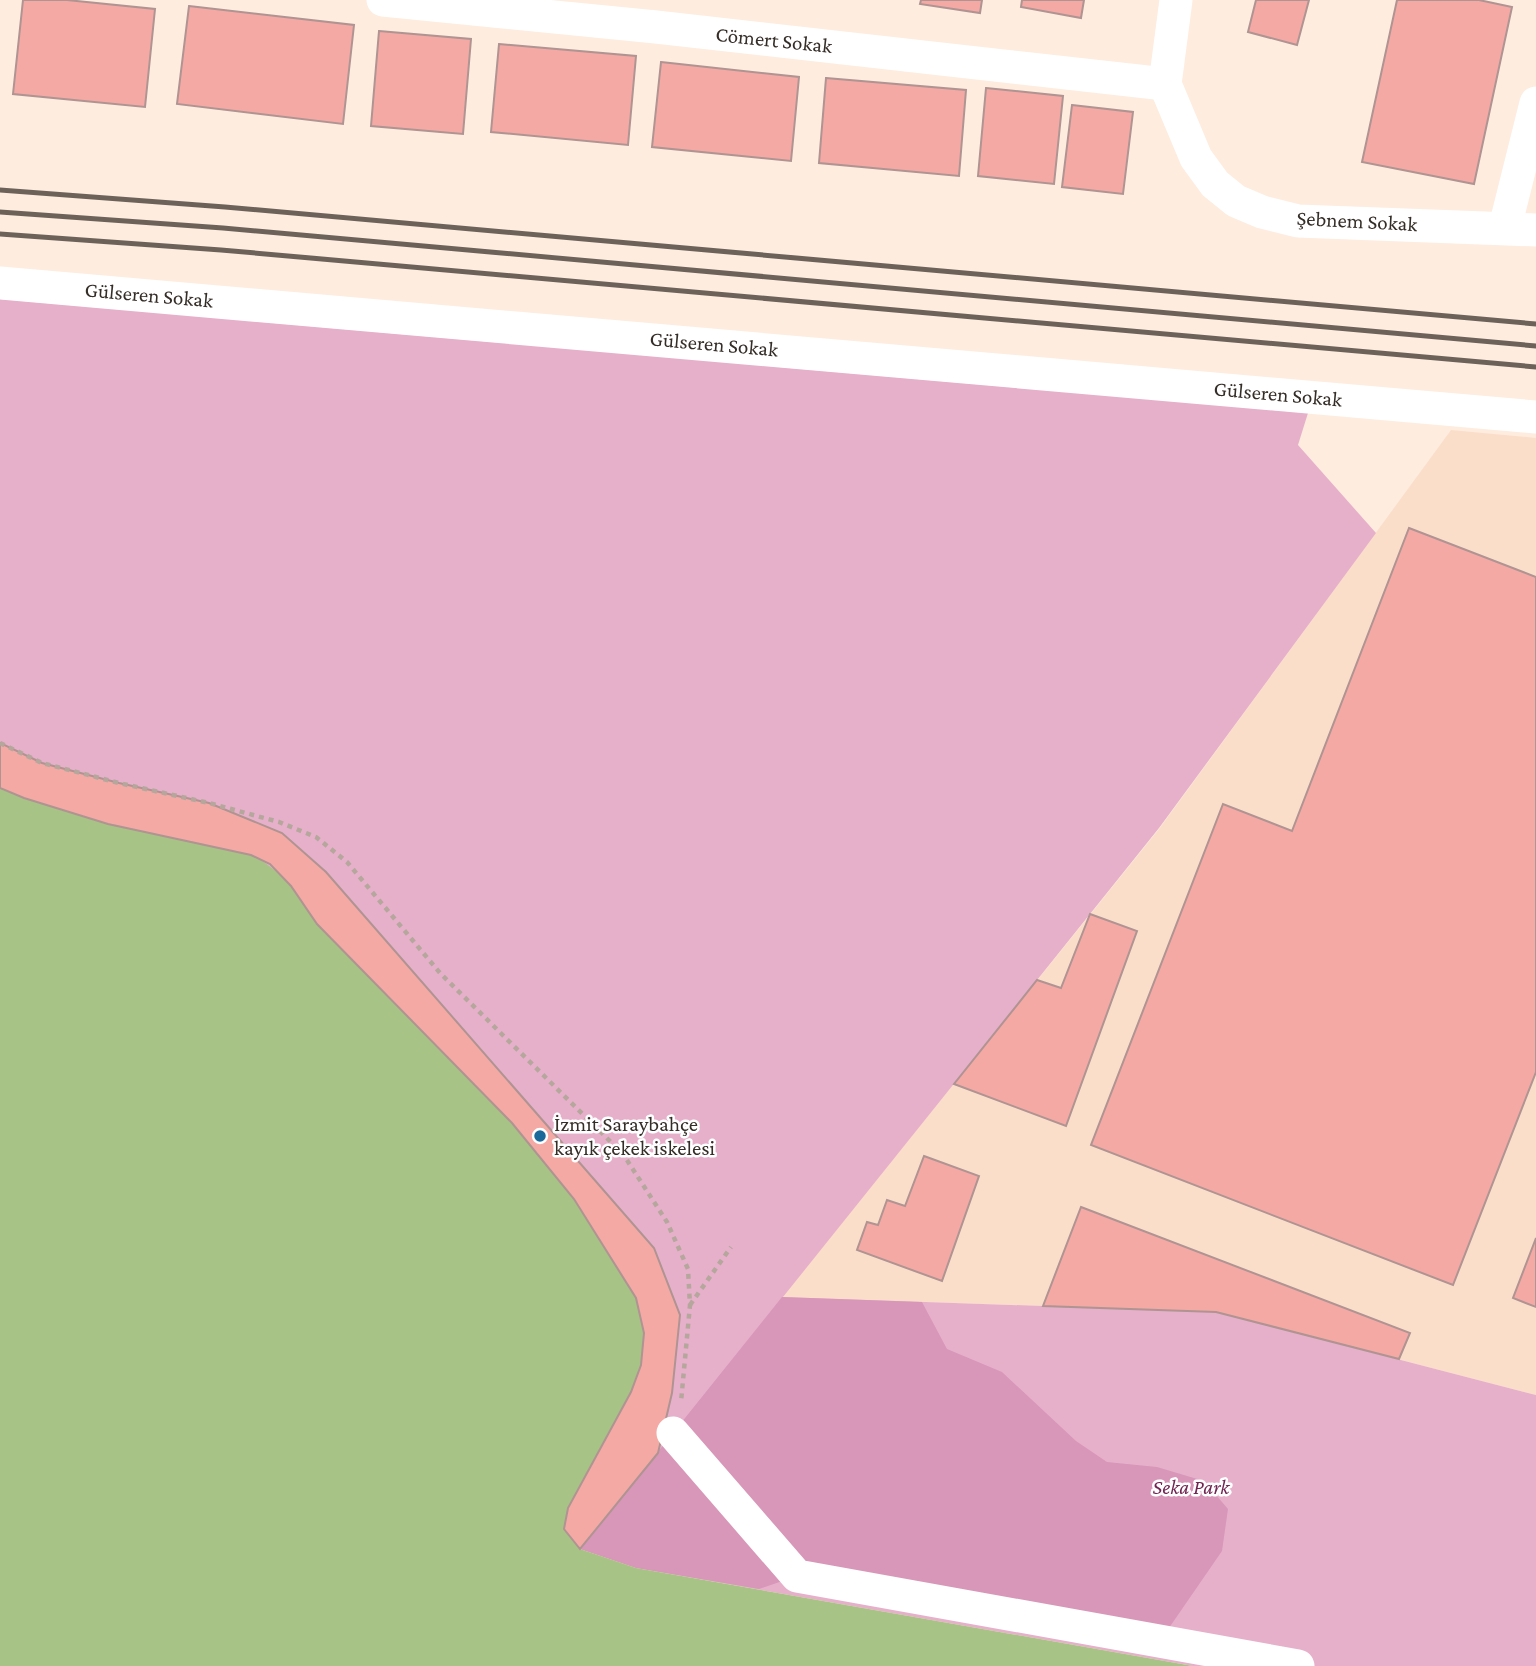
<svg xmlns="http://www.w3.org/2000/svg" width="1536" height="1666" font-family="'Crimson Pro',serif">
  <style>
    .built { fill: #fbdeca }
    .green { fill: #e6b0cb }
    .forest { fill: #d897b8 }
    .water { fill: #a7c385 }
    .building { fill: #f4a9a5; stroke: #af9492; stroke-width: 2 }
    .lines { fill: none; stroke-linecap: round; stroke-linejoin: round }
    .path { stroke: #b6a79d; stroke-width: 4.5; stroke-dasharray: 5 5; stroke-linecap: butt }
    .minor { stroke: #fff; stroke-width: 33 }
    .rail { stroke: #6d625a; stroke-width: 5 }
    .poi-dot { fill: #1b699b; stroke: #fff; stroke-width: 2.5 }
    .labels { text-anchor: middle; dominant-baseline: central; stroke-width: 5; stroke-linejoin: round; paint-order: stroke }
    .street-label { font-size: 21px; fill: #352d27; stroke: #fff }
    .poi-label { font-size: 21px; fill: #352d27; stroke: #fff; text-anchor: start }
    .park-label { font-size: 21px; font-style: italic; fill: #702451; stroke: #fff }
  </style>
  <rect width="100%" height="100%" fill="#feecdf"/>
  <polygon class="built" points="1451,430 1536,438 1536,1395 1216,1312 782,1297 1159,829"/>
  <polygon class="green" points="0,299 1308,413 1298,445 1376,533 1159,828 783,1297 1216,1312 1536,1395 1536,1666 1193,1666 636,1568 580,1549 564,1529 512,1123 251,855 122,827 0,788"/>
  <polygon class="forest" points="782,1297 922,1302 947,1349 1002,1372 1076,1441 1107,1462 1157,1467 1204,1481 1228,1509 1222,1551 1160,1641 797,1576 759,1589 636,1568 580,1549"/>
  <path class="water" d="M0,788L108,824L251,855C284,871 297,894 317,924L512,1123L574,1199L636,1298L644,1333L641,1365L631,1392L568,1508L564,1529L580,1549L636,1568L1193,1666H0Z"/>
  <g class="building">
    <polygon points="23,0 67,0 155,9 145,107 13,94"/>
    <polygon points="921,0 982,0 980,13 920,4"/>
    <polygon points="1022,0 1084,0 1081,18 1021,7"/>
    <polygon points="1256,0 1309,0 1297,45 1248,32"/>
    <polygon points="1397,0 1479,0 1512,7 1474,184 1362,162"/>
    <polygon points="189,6 354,25 343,124 177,104"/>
    <polygon points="379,31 471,39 463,134 371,126"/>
    <polygon points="499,44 636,56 628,145 491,132"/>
    <polygon points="661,62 799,77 791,161 652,147"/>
    <polygon points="826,78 966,90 959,176 819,163"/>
    <polygon points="986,88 1063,96 1054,184 978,176"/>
    <polygon points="1072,105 1133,112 1123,194 1062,187"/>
    <polygon points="1409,528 1536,577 1536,1072 1453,1285 1091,1145 1223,804 1292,831"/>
    <polygon points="0,743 42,763 119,783 209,803 282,833 326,872 654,1248 680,1315 672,1393 658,1453 580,1549 564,1529 568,1508 631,1392 641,1365 644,1333 636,1298 574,1199 512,1123 317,924 291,886 270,864 251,855 108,824 24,798 0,788"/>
    <polygon points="1090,914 1137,931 1066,1126 954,1084 1037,980 1061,988"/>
    <polygon points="924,1156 979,1176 942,1281 857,1250 867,1222 878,1225 887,1200 905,1206"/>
    <polygon points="1081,1207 1410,1333 1399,1359 1216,1312 1043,1306"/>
    <polygon points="1536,1238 1536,1307 1513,1298"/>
  </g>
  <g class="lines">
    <g class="path">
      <polyline points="0,743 42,763 119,783 209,803 279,822 316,837 347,862 440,973 623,1154 667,1222 688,1269 690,1305 681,1402"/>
      <polyline points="690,1305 731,1247"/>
    </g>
    <g class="minor">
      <polyline points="383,0 656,27 1165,84"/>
      <polyline points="1176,0 1165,84 1196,158 1215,184 1236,201 1262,212 1298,221 1536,230"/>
      <polyline points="1505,227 1536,103"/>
      <polyline points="0,283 1536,417"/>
      <polyline points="673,1433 797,1576 1298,1666"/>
    </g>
    <g class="rail">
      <polyline points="0,190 225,207 1536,324"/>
      <polyline points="0,212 223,228 1536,346"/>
      <polyline points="0,234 221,250 1536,367"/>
    </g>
  </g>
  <circle class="poi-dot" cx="540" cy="1136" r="7"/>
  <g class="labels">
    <g class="street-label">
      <text transform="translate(774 40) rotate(6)">Cömert Sokak</text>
      <text transform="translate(1357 221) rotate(3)">Şebnem Sokak</text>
      <text transform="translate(149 295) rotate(5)">Gülseren Sokak</text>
      <text transform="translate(714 344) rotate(5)">Gülseren Sokak</text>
      <text transform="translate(1278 394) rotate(5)">Gülseren Sokak</text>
    </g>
    <g class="poi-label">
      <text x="554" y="1124">İzmit Saraybahçe<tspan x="554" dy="24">kayık çekek iskelesi</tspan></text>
    </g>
    <g class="park-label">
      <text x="1191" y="1487">Seka Park</text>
    </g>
  </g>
</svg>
